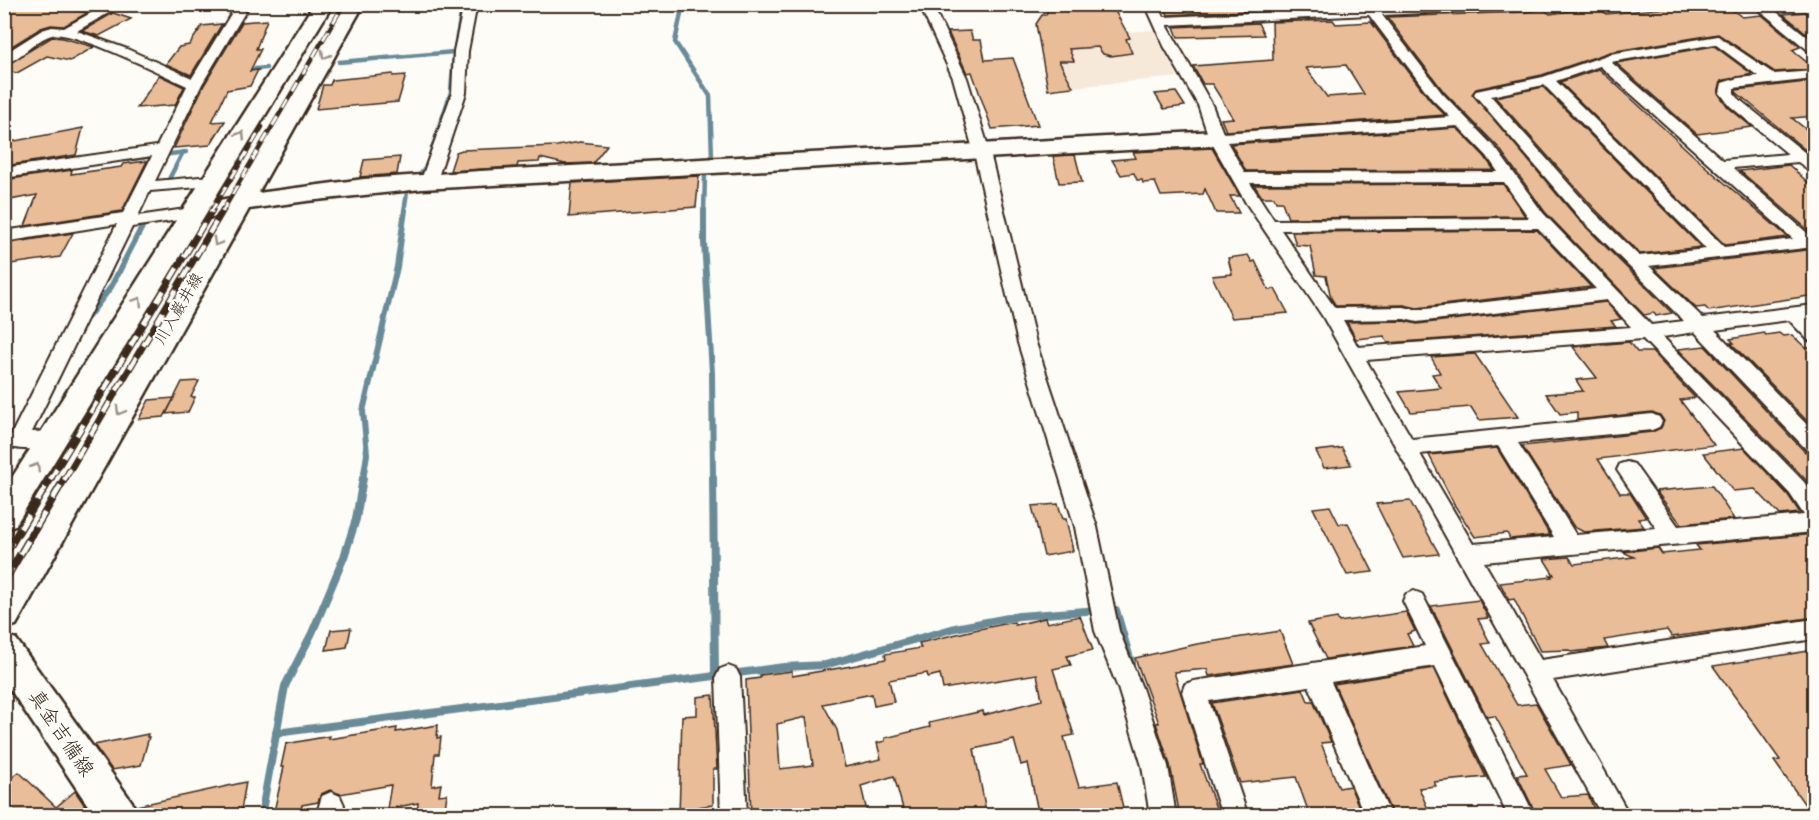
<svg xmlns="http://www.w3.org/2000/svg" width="1819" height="820" font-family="'Balsamiq Sans','Klee One',sans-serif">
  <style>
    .built { fill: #f7e9da }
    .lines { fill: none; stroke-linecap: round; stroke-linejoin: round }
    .stream-far2 { stroke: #698b98; stroke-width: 4.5 }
    .stream-far1 { stroke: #698b98; stroke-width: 6 }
    .stream { stroke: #698b98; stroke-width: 8 }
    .building { fill: #e8bd98; stroke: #3b2a1e; stroke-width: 1.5; fill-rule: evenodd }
    .street-casing { stroke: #3b2a1e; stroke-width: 4 }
    .secondary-casing { stroke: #3b2a1e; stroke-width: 5 }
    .street { fill: #fdfcf7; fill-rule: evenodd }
    .secondary { fill: #fdfcf7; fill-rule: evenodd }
    .rail-far2-casing { stroke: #3b2a1e; stroke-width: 4.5 }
    .rail-far1-casing { stroke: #3b2a1e; stroke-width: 7 }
    .rail-casing { stroke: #3b2a1e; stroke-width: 8 }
    .rail-far2 { stroke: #fdfcf7; stroke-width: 3; stroke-dasharray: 10; stroke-linecap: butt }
    .rail-far1 { stroke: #fdfcf7; stroke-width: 4.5; stroke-dasharray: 13; stroke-linecap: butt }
    .rail { stroke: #fdfcf7; stroke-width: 5; stroke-dasharray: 16; stroke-linecap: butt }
    .oneway { stroke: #9c938a }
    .labels { text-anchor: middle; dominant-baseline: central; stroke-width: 4.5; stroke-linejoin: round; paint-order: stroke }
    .street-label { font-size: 16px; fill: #3b2a1e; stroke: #fdfcf7 }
    .near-street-label { font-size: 20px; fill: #3b2a1e; stroke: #fdfcf7 }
  </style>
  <rect width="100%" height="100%" fill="#fdfcf7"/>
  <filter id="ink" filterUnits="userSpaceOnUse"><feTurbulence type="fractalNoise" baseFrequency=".0167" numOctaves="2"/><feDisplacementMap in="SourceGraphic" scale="12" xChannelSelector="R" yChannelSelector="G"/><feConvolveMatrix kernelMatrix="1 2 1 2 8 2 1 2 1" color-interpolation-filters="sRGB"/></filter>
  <g filter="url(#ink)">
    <polygon class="built" points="1154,30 1178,77 1062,88 1040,39"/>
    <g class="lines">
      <g class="stream-far2">
        <polyline points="683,4 675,42 710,96 712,158"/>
        <polyline points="1811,4 1814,7"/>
        <polyline points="339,62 454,52"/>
        <polyline points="243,70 266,68"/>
        <polyline points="124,160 186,152"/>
        <polyline points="4,179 18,175"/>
        <polyline points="169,179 183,152"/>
        <polyline points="404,212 407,192 426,167 451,92 454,52 463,4"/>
        <polyline points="704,212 705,175"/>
      </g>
      <g class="stream-far1">
        <polyline points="704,210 704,242 712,373 713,480"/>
        <polyline points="88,317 111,287 142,227"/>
        <polyline points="363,480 367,454 363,411 397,267 405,210"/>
      </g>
      <g class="stream">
        <polyline points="713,478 715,676"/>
        <polyline points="1109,610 1116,610 1131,662"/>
        <polyline points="276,733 784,667 825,665 955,628 1019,616 1099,610"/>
        <polyline points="261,816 285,686 312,633 344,557 356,519 363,478"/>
      </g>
    </g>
    <g class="building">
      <polygon points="14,4 85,12 96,8 64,26 51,25 41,28 4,51 4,12"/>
      <polygon points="1049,4 1111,4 1130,38 1126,39 1132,53 1111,56 1103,54 1098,47 1069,49 1074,61 1059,61 1073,87 1048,90 1036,24 1042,15 1046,15"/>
      <polygon points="1246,4 1251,11 1168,15 1164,5"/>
      <polygon points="1662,4 1726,5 1742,17 1762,15 1800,47 1792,50 1815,69 1775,72 1718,34 1610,52 1542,75 1476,89 1472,94 1578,219 1672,313 1656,316 1654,313 1644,315 1545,212 1499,148 1444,92 1387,17 1525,12 1543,9 1550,14 1599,7 1606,14 1666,8"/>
      <polygon points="1805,12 1815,19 1815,40 1783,14"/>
      <polygon points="113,13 131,19 99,36 82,31"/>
      <polygon points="267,20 256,49 261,49 250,71 258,70 250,86 227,90 212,122 225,121 210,145 174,148 204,85 242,22"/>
      <path d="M1333,20L1336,24L1371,22L1430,100L1445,115L1226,131L1221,119L1233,118L1212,84H1203L1193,66L1273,60L1272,22ZM1346,65L1364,94L1327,97L1306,68Z"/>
      <polygon points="1258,23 1264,35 1178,37 1174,27"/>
      <polygon points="222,24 191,75 166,64 179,47 189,45 202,26"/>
      <polygon points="970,31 973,40 981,40 985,60 1013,58 1038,125 992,129 972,72 967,73 948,32"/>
      <polygon points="52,37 63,38 94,47 70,61 47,56 17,73 4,71 4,66"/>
      <polygon points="1714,46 1752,74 1721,81 1718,93 1728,107 1752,127 1697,134 1616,63"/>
      <polygon points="1599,69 1706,167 1788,237 1725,245 1560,82"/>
      <polygon points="393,74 393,76 406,75 398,102 316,109 323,85 330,85 332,80"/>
      <polygon points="159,75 184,87 175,105 137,108"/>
      <polygon points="1815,81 1815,116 1792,118 1812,134 1809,134 1815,139 1815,158 1736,92 1736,90"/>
      <polygon points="1543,87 1701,247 1640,254 1594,208 1495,97"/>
      <polygon points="1176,92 1185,106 1164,109 1155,94"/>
      <polygon points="83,128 76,155 4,166 4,143"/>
      <polygon points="1457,128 1485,157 1494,170 1246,171 1231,144"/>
      <polygon points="580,142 607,145 593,163 565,164 540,158 539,162 518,163 517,167 450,171 456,152 462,150 557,146"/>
      <polygon points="1212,148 1240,196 1230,196 1239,213 1216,213 1205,189 1203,194 1161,196 1155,182 1143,183 1142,180 1137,180 1134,173 1121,175 1112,160 1136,158 1133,152"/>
      <polygon points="1075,155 1082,182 1059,183 1053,156"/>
      <polygon points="400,157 397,174 360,177 364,160"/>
      <polygon points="147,161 122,211 25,226 37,195 4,201 4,180 72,170 71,174 121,167 123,164"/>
      <polygon points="1789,165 1815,189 1815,236 1740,171"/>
      <polygon points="699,176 696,207 569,217 572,183"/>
      <polygon points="1503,184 1525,216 1288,218 1282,202 1276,202 1274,197 1262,197 1254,185"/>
      <polygon points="1537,230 1591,287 1417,308 1404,305 1336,306 1331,298 1326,276 1316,275 1310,246 1296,245 1292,232"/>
      <polygon points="73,233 60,257 4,265 4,244"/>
      <polygon points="1815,249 1815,256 1809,257 1815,262 1815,295 1709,311 1705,307 1696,308 1654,268"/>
      <polygon points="1248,255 1252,262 1255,261 1269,290 1275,289 1288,313 1232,318 1212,276 1232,274 1228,258"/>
      <polygon points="1606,302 1621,319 1611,321 1616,326 1388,343 1384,336 1356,339 1347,322 1404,321 1417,324"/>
      <polygon points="1764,333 1766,335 1779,333 1783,336 1792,335 1806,348 1815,347 1815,429 1731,343 1734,343 1730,339"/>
      <polygon points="1629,342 1637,352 1652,352 1695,398 1680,400 1714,445 1598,459 1620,493 1630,493 1646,518 1638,519 1644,527 1584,532 1574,527 1522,446 1652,432 1661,428 1664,421 1660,415 1652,412 1577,420 1577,412 1560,414 1546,394 1583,391 1576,380 1597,378 1573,347"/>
      <polygon points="1705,346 1805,452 1815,454 1815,494 1806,480 1678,349"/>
      <polygon points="1475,354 1518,417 1479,420 1471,407 1411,412 1399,392 1441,388 1432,374 1440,373 1431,357"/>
      <polygon points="199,381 191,397 195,397 188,412 166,414 182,382"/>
      <polygon points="174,398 164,417 139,419 149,400"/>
      <polygon points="1342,448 1351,465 1324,468 1316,451"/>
      <polygon points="1497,448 1550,535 1510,539 1507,533 1475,537 1455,506 1429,455"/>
      <polygon points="1744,448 1788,495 1800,513 1780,515 1755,489 1733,491 1703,453"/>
      <polygon points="1712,486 1734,519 1681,524 1656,491"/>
      <polygon points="1410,501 1439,554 1403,558 1376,504"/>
      <polygon points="1058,504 1063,519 1066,519 1073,551 1044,556 1032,506"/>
      <polygon points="1330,506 1339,524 1348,523 1373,572 1347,575 1313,508"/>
      <polygon points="1815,534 1815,617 1672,637 1667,630 1604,640 1608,648 1571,652 1569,650 1540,651 1514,599 1509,600 1500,583 1552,577 1550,575 1554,575 1544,559 1569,557 1574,564 1634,557 1623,552 1658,548 1662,554 1700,550 1696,545"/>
      <polygon points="1479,600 1488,618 1478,619 1490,643 1482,644 1517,705 1536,703 1571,765 1545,769 1561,797 1588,795 1597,816 1537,816 1517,775 1527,774 1495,716 1487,717 1431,606"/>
      <polygon points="1406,612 1415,631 1407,634 1413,646 1326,659 1308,623 1337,618 1339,622"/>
      <path d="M1080,616L1093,650L1067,656L1071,665L1053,669L1074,735L1064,737L1079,787L1117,782L1125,816H1044L1043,812H1038L1028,763L1021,765L1014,740L974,749L987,816H905L894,776L861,786L868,816H751L746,680L760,678V675L792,671V676L857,665L886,659L885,654L921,648L919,643L974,630L1014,622L1015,625L1045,618L1047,623ZM927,673L928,677L940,674L943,689L1037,674L1042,700L984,715L983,711L929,723L930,727L885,738V741L877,743L881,759L845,767L837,730L823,704L872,694L874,706L894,702L889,680ZM806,717L813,765L780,769L777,724Z"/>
      <polygon points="351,628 347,647 326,650 331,630"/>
      <polygon points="1280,631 1293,664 1209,676 1207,669 1174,672 1203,764 1200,764 1219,816 1180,816 1170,765 1156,723 1159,723 1135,658 1197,644"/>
      <polygon points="1815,650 1815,816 1813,816 1774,761 1780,760 1713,666"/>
      <polygon points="1434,668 1486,777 1434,782 1436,786 1419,788 1431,816 1393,816 1334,684"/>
      <polygon points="1303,689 1308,701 1313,701 1331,742 1321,743 1339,788 1350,786 1359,807 1346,809 1349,816 1310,816 1296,777 1240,783 1212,703"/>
      <polygon points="713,695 717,769 713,769 713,805 698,807 698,816 679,816 682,716 697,715 697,697"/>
      <polygon points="438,725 437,738 441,737 439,754 435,754 432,786 441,784 439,795 447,794 444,816 417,816 418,803 387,809 391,785 340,794 330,790 321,794 318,802 302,805 301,809 295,809 294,816 273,816 284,767 281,767 286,744 330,736 329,739 397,728 396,732"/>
      <polygon points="148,734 147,737 149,737 141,765 112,770 94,745"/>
      <polygon points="19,772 56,807 75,791 92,816 4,816 4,784"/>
      <polygon points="246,782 240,816 139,816 136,806"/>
    </g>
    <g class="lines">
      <defs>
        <g id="street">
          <path d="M107,4H124L77,31L127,49L192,78L237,4H250L202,84L155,181L211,176L219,181L211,186L150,191L138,216L192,208L198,209L200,213L198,217L192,218L132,227L32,432L53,431L60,433L63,439L60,445C46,449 25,451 11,447L8,441L117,224L4,242V231L123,213L152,156L4,178V168L157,146L187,86C163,75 74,30 52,35C34,40 22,59 4,64V54L42,30L52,27L64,28Z"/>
          <polygon points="464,4 477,4 468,51 466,93 437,180 429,185 421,180 452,93 454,51"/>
          <polygon points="919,4 932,4 967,78 990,153 1036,343 1097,527 1119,631 1142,688 1168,766 1176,816 1150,816 1142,766 1118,688 1095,631 1075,527 1018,343 974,153 953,78"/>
          <path d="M1145,4H1158L1164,17L1434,4H1535L1529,8L1382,15L1442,93L1497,150L1543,213L1651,325L1684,321L1580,218L1474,94L1476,91L1543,77L1610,54L1718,36L1774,74L1814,71V79L1734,88V93L1740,100L1814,160V172L1809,170L1798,162L1733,168L1814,239V247L1649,266L1703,318L1814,305V317L1808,318L1814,324V342L1808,340L1789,320L1715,330L1814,432V452L1807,450L1695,332L1663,337L1804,482L1814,497V532L1484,562L1541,660L1814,619V639L1553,680L1630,816H1602L1323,317L1246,203L1209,138L1198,105L1164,46ZM1369,15L1432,99L1450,117L1223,133L1212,105L1167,25ZM1715,44L1758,76L1738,78L1722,83L1720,93L1730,106L1788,154L1723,160L1611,62ZM1600,66L1793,239L1724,247L1556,81ZM1544,85L1706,249L1639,256L1592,210L1491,96ZM1458,126L1487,156L1498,172L1245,173L1227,142ZM1504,182L1529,218L1274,220L1250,183ZM1538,228L1596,289L1417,310L1404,307L1335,308L1281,230ZM1607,300L1631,327L1358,347L1343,320L1404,319L1417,322ZM1643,339L1790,494L1804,515L1678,526L1634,464L1627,462L1620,464L1617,470L1656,528L1576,535L1518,443L1652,430L1659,427L1662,422L1659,417L1652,414L1412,439L1366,360ZM1498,446L1554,537L1473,544L1420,454Z"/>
          <polygon points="1752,4 1767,4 1814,42 1814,52 1809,51"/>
          <polygon points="1414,591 1422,594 1535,816 1508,816 1435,666 1331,682 1391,816 1365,816 1309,686 1209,701 1248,816 1222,816 1182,692 1185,684 1194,681 1425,646 1403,601 1406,594"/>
          <polygon points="728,666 736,669 740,677 747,816 721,816 716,677 720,669"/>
          <polygon points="331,792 340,796 344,805 342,816 316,816 322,796"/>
        </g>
        <g id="secondary">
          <polygon points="314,4 333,4 213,201 231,198 345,4 364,4 258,193 364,179 480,171 1217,131 1225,133 1228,138 1225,143 1217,145 1147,149 422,189 307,201 249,209 16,625 4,629 4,583 221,215 203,219 15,526 4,530 4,490"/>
          <polygon points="4,634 16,639 132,802 137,816 95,816 4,680"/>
        </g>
      </defs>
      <use href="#street" class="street-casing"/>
      <use href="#secondary" class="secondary-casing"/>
      <use href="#street" class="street"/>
      <use href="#secondary" class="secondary"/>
      <defs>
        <g id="rail-far2">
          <polyline points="211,212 262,127"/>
          <polyline points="222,212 344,4"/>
        </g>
        <g id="rail-far1">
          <polyline points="50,480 212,210"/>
          <polyline points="64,480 223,210"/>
        </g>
        <g id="rail">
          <polyline points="4,556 51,478"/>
          <polyline points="4,582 65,478"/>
        </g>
      </defs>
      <use href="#rail-far2" class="rail-far2-casing"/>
      <use href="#rail-far1" class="rail-far1-casing"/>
      <use href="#rail" class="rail-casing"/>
      <use href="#rail-far2" class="rail-far2"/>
      <use href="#rail-far1" class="rail-far1"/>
      <use href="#rail" class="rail"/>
    </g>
    <defs><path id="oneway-chevron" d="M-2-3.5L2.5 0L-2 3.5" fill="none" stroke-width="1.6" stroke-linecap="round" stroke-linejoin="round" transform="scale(1.5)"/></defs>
    <g class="oneway">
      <use href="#oneway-chevron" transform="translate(325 55) rotate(120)"/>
      <use href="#oneway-chevron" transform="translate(241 135) rotate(-58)"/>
      <use href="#oneway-chevron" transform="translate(217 242) rotate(120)"/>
      <use href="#oneway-chevron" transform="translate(138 301) rotate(-58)"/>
      <use href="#oneway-chevron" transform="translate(120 411) rotate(120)"/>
      <use href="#oneway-chevron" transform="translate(36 467) rotate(-58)"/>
    </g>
  </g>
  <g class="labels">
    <g class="street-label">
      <text transform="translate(179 309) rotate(-60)">川入巌井線</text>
    </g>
    <g class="near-street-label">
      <text transform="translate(61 733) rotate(56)">真金吉備線</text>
    </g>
  </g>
  <rect width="1819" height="820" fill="none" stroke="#fdfcf7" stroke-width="24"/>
  <rect x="12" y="12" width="1795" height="796" fill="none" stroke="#3b2a1e" stroke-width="2" filter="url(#ink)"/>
</svg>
